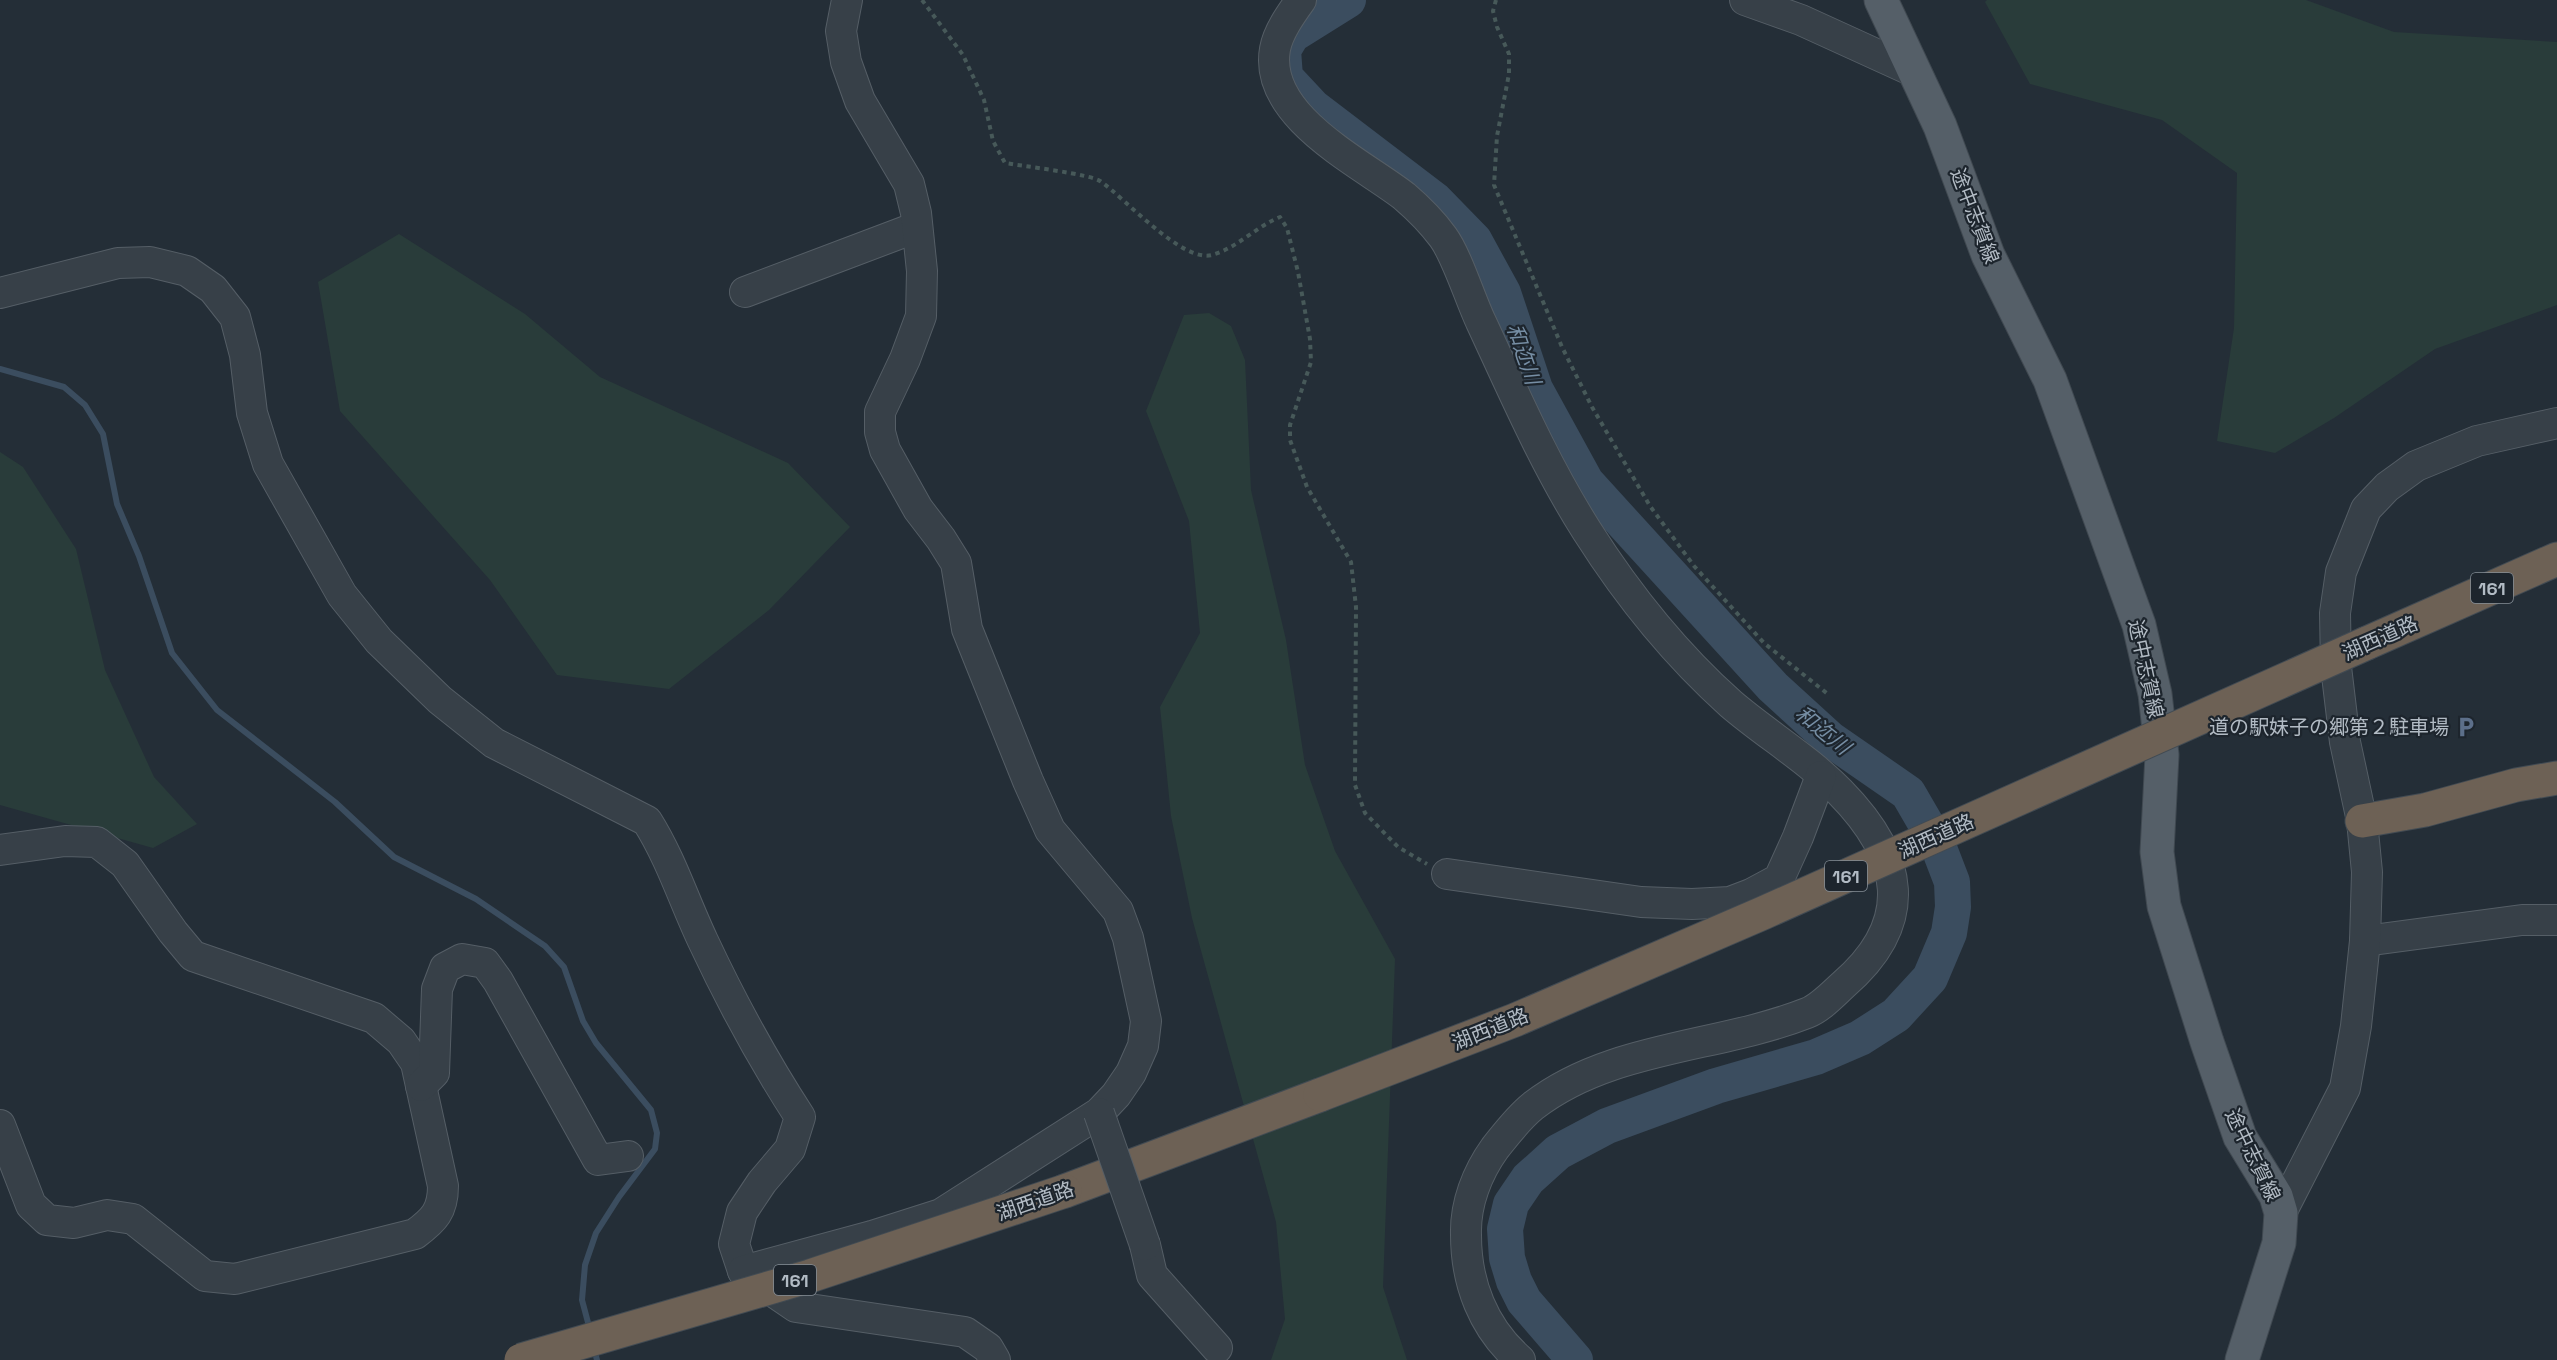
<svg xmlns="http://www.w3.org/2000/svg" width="2557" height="1360" font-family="'Space Grotesk','Noto Sans JP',sans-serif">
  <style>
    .green { fill: #293c3a }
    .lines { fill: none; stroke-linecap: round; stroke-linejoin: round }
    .stream { stroke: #3b4d5f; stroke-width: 6 }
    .river { stroke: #3b4d5f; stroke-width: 36 }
    .minor-casing { stroke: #555e66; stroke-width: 32 }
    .major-casing { stroke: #404951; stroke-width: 35 }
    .highway-casing { stroke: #424b53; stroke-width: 35 }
    .path { stroke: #475959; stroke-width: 4; stroke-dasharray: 4.5 4.5; stroke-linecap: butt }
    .minor { stroke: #374048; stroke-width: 30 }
    .major { stroke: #555f68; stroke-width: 33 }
    .highway { stroke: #6d6155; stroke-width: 33 }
    .minor-bridge-casing { stroke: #555e66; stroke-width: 32; stroke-linecap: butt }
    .highway-bridge-casing { stroke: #424b53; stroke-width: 35; stroke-linecap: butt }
    .minor-bridge { stroke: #374048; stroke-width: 30 }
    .highway-bridge { stroke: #6d6155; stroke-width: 33 }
    .labels { text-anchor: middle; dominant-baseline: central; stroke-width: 4.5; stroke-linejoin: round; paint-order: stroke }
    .shield { fill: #1d252d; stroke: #858e97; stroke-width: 1.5 }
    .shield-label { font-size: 18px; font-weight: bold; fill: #b2bbc4 }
    .street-label { font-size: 20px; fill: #b2bbc4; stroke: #1d252d }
    .poi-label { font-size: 20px; fill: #b2bbc4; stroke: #1d252d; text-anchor: end }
    .water-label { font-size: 21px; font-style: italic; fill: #768ea4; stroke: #1d252d }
  </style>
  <rect width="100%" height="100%" fill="#242e37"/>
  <g class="green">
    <polygon points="1987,0 2306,0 2394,32 2557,42 2557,305 2435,349 2334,418 2275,453 2217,441 2234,328 2237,173 2162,120 2030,84 1985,2"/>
    <polygon points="399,234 525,314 600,377 788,463 850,527 769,610 669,689 557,675 490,580 340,411 318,282"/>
    <polygon points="1209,313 1231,326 1245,360 1251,490 1286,640 1305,765 1335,851 1395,959 1383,1287 1407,1360 1271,1360 1285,1319 1276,1222 1192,918 1171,816 1160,707 1200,633 1189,521 1146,411 1184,315"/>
    <polygon points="0,452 23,467 76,549 105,670 154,777 197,824 153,848 0,805"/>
  </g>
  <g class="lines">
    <g class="stream">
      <polyline points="0,369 64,387 85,405 103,434 117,504 139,556 172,653 217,710 335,802 394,857 476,899 545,946 564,967 583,1021 596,1043 651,1110 657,1133 655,1149 619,1197 596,1233 585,1265 582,1300 590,1330"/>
      <polyline points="594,1349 597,1360"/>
    </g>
    <polyline class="river" points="1348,0 1292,35 1283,50 1285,77 1313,107 1435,200 1474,240 1503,293 1535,389 1586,482 1773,687 1830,739 1908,793 1937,843 1952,882 1953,907 1949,933 1930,978 1896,1015 1860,1038 1816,1057 1716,1086 1607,1126 1558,1152 1528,1179 1511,1204 1505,1229 1507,1258 1514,1281 1524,1301 1575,1360"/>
    <defs>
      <g id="minor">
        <path d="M1301,0C1291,14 1278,32 1275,49C1263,116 1360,162 1404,196C1418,208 1432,222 1443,237C1457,256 1470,299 1481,322C1514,393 1545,465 1587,531C1627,594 1675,654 1731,704C1766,734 1808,759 1840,792C1904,857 1916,922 1843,985C1832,995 1820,1008 1807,1013C1718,1048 1610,1046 1533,1106C1518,1118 1507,1133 1495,1148C1477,1173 1465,1204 1466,1235C1466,1283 1483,1328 1520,1360"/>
        <polyline points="1745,0 1801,20 1915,72"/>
        <polyline points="745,292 917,227"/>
        <path d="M0,293L118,263L150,262L187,271L213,289L235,317L245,355L252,413L268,464L342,595L379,641L440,700L494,743L647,821C671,859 684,901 703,941C732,1003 763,1060 800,1117L790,1149L762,1182L742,1212L734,1244L743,1271L796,1307L965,1332L988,1348L995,1360"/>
        <path d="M0,850L65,841L97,842L125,864L173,932L193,956L374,1018L401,1041L416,1063L443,1186C443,1211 434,1220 415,1234L235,1279L205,1276L133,1219L107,1215L74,1223L47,1220L31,1205L0,1125"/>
        <polyline points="1447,874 1641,902 1692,904 1730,902 1751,894 1779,879 1798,837 1821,776"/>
        <polyline points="2365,941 2522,920 2557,920"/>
        <polyline points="421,1086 434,1073 437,989 445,968 462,959 485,963 498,981 598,1160 628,1156"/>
        <polyline points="2281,1213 2345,1088 2356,1026 2365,941 2367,872 2362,821 2345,742 2336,667 2335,613 2341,572 2366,509 2387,487 2416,466 2477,441 2557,423"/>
        <polyline points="1145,1245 1152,1275 1217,1348"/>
        <polyline points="743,1271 872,1236 941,1214 1099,1113 1116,1095 1131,1073 1143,1046 1146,1021 1128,938 1118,911 1050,830 1028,781 967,629 956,563 941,539 918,509 885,450 880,432 880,412 905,359 921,316 922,271 916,213 909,184 860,101 846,62 841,31 847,0"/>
      </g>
      <polyline id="major" points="1881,0 1940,126 1988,255 2050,380 2139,625 2155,694 2162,755 2157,852 2164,906 2207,1042 2240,1137 2276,1196 2281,1213 2279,1243 2242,1360"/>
      <g id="highway">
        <polyline points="2367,643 2557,559"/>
        <polyline points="2362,821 2425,810 2516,785 2557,778"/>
        <polyline points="1065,1191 1320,1095"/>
      </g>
    </defs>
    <use href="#minor" class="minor-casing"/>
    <use href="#major" class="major-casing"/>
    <use href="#highway" class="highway-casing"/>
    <g class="path">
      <path d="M922,0L963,55L984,100L993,141L1005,163C1022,166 1090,174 1100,181C1125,198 1182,263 1212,255C1237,248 1257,226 1280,217L1287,228L1298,272L1310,339L1311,362L1290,425V440L1307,487L1351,562L1356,607L1355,785L1365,813L1398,847L1427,864"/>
      <polyline points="1496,0 1493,11 1497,27 1509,54 1509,74 1497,136 1494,185 1562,347 1592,407 1650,506 1694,566 1764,643 1829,695"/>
    </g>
    <use href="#minor" class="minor"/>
    <use href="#major" class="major"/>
    <use href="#highway" class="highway"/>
    <defs>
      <polyline id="minor-bridge" points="1099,1113 1145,1245"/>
      <g id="highway-bridge">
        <polyline points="1320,1095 1515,1020 1763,913 2367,643"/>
        <polyline points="521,1360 810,1276 1065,1191"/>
      </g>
    </defs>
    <use href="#minor-bridge" class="minor-bridge-casing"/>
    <use href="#highway-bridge" class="highway-bridge-casing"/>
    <use href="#minor-bridge" class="minor-bridge"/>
    <use href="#highway-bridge" class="highway-bridge"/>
  </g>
  <defs>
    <symbol id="parking-bare" viewBox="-9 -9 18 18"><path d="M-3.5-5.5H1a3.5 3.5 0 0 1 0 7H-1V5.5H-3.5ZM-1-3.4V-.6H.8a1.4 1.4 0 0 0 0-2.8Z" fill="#5c6f8a" stroke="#1d252d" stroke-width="2.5" paint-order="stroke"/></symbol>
  </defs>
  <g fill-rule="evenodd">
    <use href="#parking-bare" x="2451" y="712" width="30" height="30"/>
  </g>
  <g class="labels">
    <g class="shield">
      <rect x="2471" y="573" width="42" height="30" rx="4.5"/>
      <rect x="1825" y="861" width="42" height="30" rx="4.5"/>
      <rect x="774" y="1265" width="42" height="30" rx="4.5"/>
    </g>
    <g class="shield-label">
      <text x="2492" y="588">161</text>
      <text x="1846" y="876">161</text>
      <text x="795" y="1280">161</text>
    </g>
    <g class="street-label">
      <text transform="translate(1975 216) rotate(69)">途中志賀線</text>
      <text transform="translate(2380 638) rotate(-24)">湖西道路</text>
      <text transform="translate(2146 669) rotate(78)">途中志賀線</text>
      <text transform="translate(1936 836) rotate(-24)">湖西道路</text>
      <text transform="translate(1490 1029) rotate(-22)">湖西道路</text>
      <text transform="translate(2253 1155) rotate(64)">途中志賀線</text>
      <text transform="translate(1035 1201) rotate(-19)">湖西道路</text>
    </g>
    <g class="poi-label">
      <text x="2449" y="727">道の駅妹子の郷第２駐車場</text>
    </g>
    <g class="water-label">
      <text transform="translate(1524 354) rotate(71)">和迩川</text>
      <text transform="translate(1823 730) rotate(39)">和迩川</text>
    </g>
  </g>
</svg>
